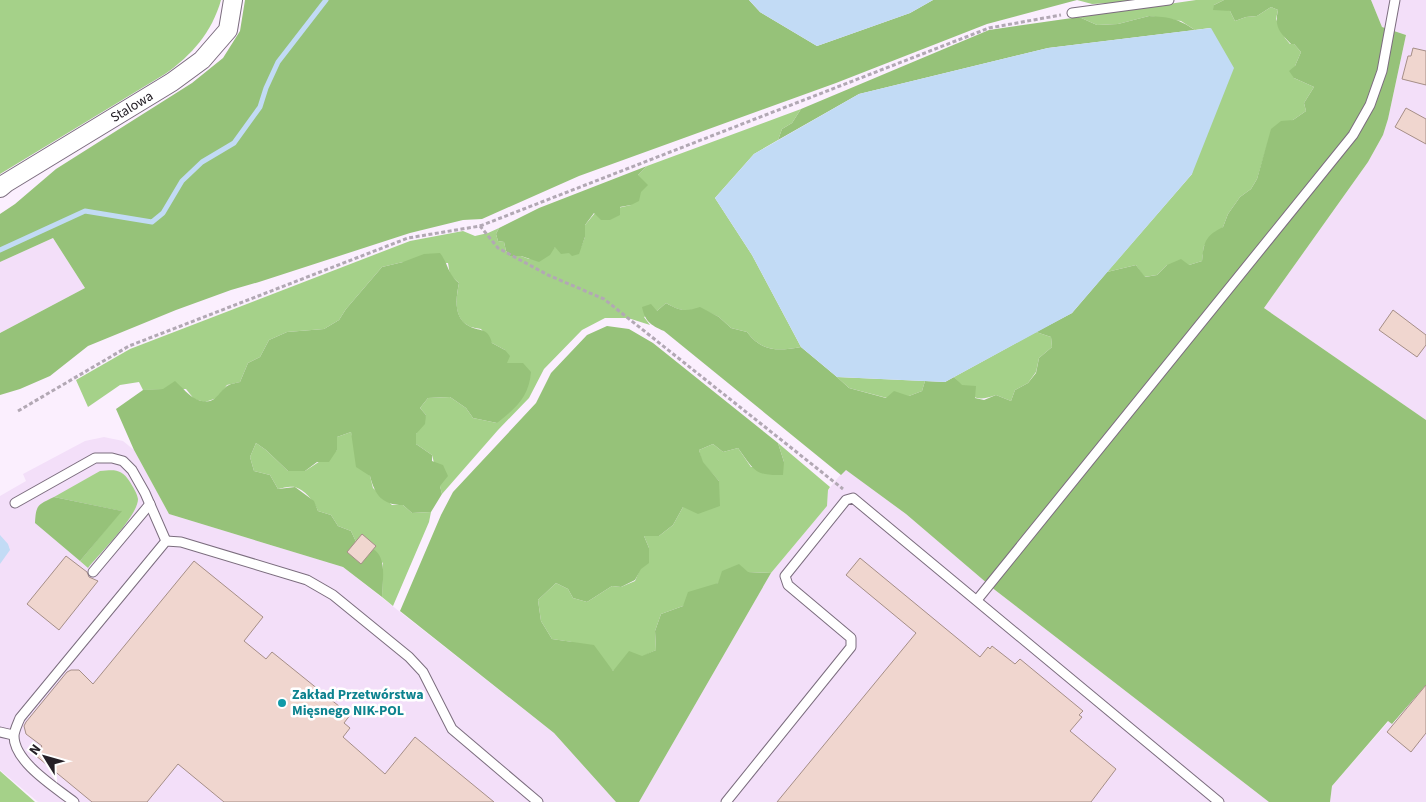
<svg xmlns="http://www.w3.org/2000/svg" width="1426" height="802" font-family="'Source Sans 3',sans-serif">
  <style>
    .built { fill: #f3dff9 }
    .green { fill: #a5d189 }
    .forest { fill: #96c279 }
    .water { fill: #c2dbf5 }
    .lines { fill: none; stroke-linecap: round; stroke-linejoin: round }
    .stream { stroke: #c2dbf5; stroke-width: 5 }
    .building { fill: #f0d6cf; stroke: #a58e87 }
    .service-casing { stroke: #7b6d7e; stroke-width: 11 }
    .minor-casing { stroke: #7b6d7e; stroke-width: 20 }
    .path { stroke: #b2a8b4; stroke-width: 3; stroke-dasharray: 4 2.5; stroke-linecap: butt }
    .service { stroke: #fff; stroke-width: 9 }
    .minor { stroke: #fff; stroke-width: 18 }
    .culture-dot { fill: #0f9aa8; stroke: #fff; stroke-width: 2 }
    .labels { text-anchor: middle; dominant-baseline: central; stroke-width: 5; stroke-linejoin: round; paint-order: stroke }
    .street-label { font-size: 14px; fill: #252027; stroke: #fff }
    .culture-label { font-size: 14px; font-weight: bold; fill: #0d838f; stroke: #fff; text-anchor: start }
  </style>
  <rect width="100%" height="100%" fill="#fbeffe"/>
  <g class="built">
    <polygon points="1371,0 1426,0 1426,420 1264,308 1368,162 1383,135 1388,119 1406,35 1382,27"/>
    <polygon points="53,238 85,288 0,333 0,262"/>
    <polygon points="104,437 123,441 134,450 169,514 343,567 554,733 616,802 38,802 0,770 0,496 26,481 23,474 85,441"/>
    <polygon points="845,469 906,514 995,590 1269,802 639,802 771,573 827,506 828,490"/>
    <polygon points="1426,685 1426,802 1330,802 1332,786 1389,721 1393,724"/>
  </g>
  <g class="green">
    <path d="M0,0H221C212,32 192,55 165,74L0,174Z"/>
    <polygon points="1077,0 1151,0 1151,1 1092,4"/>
    <polygon points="1196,0 1224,0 1214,5 1230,11 1235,21 1246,17 1257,16 1271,7 1278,10 1276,19 1285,38 1290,44 1294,44 1301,52 1295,66 1294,78 1314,87 1304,103 1306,111 1293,120 1272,129 1257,179 1251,189 1240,197 1228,214 1223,227 1204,246 1202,261 1189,265 1167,265 1157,275 1144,277 1136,265 1107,272 1192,174 1210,28 1195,30 1181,21 1149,16 1118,24 1097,25 1079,17"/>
    <path d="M801,109L792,123L782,129L778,140L754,154L715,198L752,255L801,347C778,351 762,352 747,332L731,328L719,317L700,308C685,312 680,311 666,303L657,311L644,317L650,325L628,318H605L582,330L544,369L529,398L498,430L442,494L432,455L416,444V434L426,415L420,408L428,398L450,397L466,408L473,418L497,423L507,364L505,350L492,343L481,329C478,328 472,328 469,326C453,318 456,298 459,283L450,275L448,263L403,262L382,267L346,309L339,320L324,329L287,332L269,340L260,357L248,363L240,382L227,385L217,398L205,402L194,399L186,389L143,390L139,382L120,385L88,407L76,380L130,349L410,241L463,231L475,236L488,233L499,228L496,234L498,241L504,242L506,251L510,256H521L529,259L555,247H581L585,237V225L595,213L631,205L638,175L647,166Z"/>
    <path d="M1036,332L1051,337L1052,347L1039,358L1036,372L1028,383L1015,390L1011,401L996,395C972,404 969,394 954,377Z"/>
    <polygon points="837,377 925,381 922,391 909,396 887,398 849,388"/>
    <path d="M351,432L354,444L370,476L373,488L392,505H403L412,513L431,512L429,522L393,606L382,597L383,563L357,544L351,531L338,526L331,515L318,511C314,501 305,490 295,487C290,486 282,488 278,489L270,475L254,471L250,457L256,443L266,450L288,471H305L337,450V437Z"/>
    <polygon points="778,443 830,487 828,490 827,506 771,573 748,572 718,583 683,606 661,614 655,631 656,650 613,671 572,642 552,639 541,621 538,600 556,583 568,589 573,598 587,602 612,586 621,587 635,581 649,548 644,536 659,536 673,525 683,507 719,481 702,462 699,450 713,444 723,452 738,448 751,467 784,462"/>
    <path d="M100,471C114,470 121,468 130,482C133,487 137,493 138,499C138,516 99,554 88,568L80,561L121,511L54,497Z"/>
    <polygon points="0,771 35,802 0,802"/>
  </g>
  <g class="forest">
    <polygon points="245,0 749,0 760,12 817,46 910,13 933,0 1077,0 987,24 836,83 579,176 482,219 463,220 410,233 259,282 231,290 176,310 88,346 50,376 20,389 0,395 0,333 85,288 53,238 0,262 0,214 15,204 56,169 192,83 223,58 240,31"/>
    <path d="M1224,0H1371L1382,27L1406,35L1388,119L1383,135L1368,162L1264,308L1426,420V685L1392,724L1388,721L1332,786L1330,802H1269L995,590L906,514L846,470L841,475L664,331C650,325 645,321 642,307L651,304L657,311L666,303C680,311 685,312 700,307L719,317L731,328L747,332C762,352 778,351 801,347L837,377L849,388L886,398L894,391L909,396L922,391L925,381L945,382L954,377L962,385L976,386L975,398L984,400L996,395L1011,401L1015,390L1028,383L1036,373L1039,358L1052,347L1051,337L1036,332L1072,313L1107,272L1136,265L1145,277L1157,275L1167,265L1181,259L1189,265L1202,261C1204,242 1205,236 1223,227L1228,214L1240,197L1251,189L1257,179L1271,129L1281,121L1293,120L1306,111L1304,103L1314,87L1294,78L1289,71L1295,66L1301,52L1294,44H1291C1280,32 1274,28 1278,10L1271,7L1257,16L1246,17L1235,21L1230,11L1213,10L1214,5Z"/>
    <path d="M1149,16C1169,17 1177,18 1195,30L1048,48L859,94L778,140L782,129L792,123L801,109L989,30L1079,17L1097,25L1118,24Z"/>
    <polygon points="647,166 638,175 648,185 641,192 639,201 631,205 620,207 620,215 610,220 601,220 594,213 585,225 585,237 579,254 572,256 569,253 561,254 555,247 550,255 539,262 521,256 510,256 506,251 504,242 498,241 496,234 499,228 539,208"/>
    <path d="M440,253C449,265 447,273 459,283C456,298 453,317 469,326C478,332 488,326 492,343L505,350L510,356L507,363H523L531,372C529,397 516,408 497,423L473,418L466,408L450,397L428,398L420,408L426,415L425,424L416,434V444L432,455V461L443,465L448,476L440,486L442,494L431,512L412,513L403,505C382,505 375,495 370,476L356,467L351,432L337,437V450L329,462H317L305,471H288L266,450L256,443L250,457L254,471L270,475L278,489L295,487L314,501L318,511L331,515L338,526L351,531L357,544C362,545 369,546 373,549C388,558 382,582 382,597L343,567L169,514L134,450L116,409L143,390L163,389L175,381C181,386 190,397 196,399C217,408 218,390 229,385C232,383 237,383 240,382L248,363L260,357L269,340L287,332L324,329L339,320L346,309L382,267L403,262L424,254Z"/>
    <path d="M607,326L629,329L653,343L778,443L784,462L783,475C754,476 754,470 738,448L723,452L713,444L699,450L703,462L719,481L720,506L698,514L683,507L673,525L659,536H644L649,548V563L641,569L635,580L621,587L612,586L587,602L573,598L568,589L556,583L538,600L541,621L552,639L594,645L613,671L629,651L642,656L656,650L655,631L661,614L683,606L688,592L718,583L722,571L739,564L748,572L771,573L639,802H616L554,733L400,611L441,515L453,492L536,403L551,373L587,335Z"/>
    <path d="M54,497L122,511L80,561L35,523C36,504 38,505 54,497Z"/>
  </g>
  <g class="water">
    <polygon points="749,0 933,0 910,13 817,46 760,12"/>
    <polygon points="1211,28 1234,68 1192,174 1072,313 945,382 837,377 801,347 752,255 715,198 754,154 859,94 1048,48"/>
    <polygon points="0,535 8,544 10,550 0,564"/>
  </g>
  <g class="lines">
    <polyline class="stream" points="0,250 85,211 152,222 163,213 182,181 202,162 234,143 260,107 266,88 278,62 326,0"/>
  </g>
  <g class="building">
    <polygon points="1413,48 1426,51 1426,85 1402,79 1408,56 1411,56"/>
    <polygon points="1406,108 1426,119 1426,144 1395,127"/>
    <polygon points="1393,310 1426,335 1426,345 1417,357 1379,330"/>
    <polygon points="362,534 376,546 361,564 347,552"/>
    <polygon points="66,556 87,572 89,577 98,581 59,630 27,604"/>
    <polygon points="860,558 980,657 988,647 990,649 992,646 1015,664 1020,659 1083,711 1079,715 1082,717 1070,731 1116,769 1091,802 777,802 916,633 846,575"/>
    <polygon points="194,561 263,617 244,641 266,659 272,652 350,715 344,723 350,728 343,737 385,774 415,737 494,802 224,802 178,764 147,802 92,802 35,755 42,746 26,734 24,726 26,722 67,672 71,670 79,670 93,684"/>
    <polygon points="1426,685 1426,733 1411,752 1387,732"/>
  </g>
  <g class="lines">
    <defs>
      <g id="service">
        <polyline points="1072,13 1169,0"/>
        <polyline points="15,503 95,458 112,458 123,461 132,470 145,493 166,541"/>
        <polyline points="93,572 150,504"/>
        <polyline points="977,600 1353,135 1370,105 1382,71 1395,0"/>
        <polyline points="0,732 13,735"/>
        <path d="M74,802C55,787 14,762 14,736C14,731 18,723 20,718L166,541L181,542L307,580L333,595L409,657L423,672L452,729L538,802"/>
        <polyline points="726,802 851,647 851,638 788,585 785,576 846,500 853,498 1219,802"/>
      </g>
      <polyline id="minor" points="0,188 6,183 172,82 202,60 228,30 233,0"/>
    </defs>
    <use href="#service" class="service-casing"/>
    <use href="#minor" class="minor-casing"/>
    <g class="path">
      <polyline points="480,226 989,28 1061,15"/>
      <polyline points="18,411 129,346 408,238 480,226 498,248 548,275 604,299 843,489"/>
    </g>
    <use href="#service" class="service"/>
    <use href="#minor" class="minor"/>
  </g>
  <circle class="culture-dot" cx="282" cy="703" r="5"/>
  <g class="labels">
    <g class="street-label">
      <text transform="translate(132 107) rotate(-31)">Stalowa</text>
    </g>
    <g class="culture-label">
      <text x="292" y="695">Zakład Przetwórstwa<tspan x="292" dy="16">Mięsnego NIK-POL</tspan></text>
    </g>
  </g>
  <g transform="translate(45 757) rotate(307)" stroke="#ffffff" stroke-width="4" paint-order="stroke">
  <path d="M0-4L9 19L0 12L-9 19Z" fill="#252027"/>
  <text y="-8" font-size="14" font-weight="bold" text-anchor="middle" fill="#252027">N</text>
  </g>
</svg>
